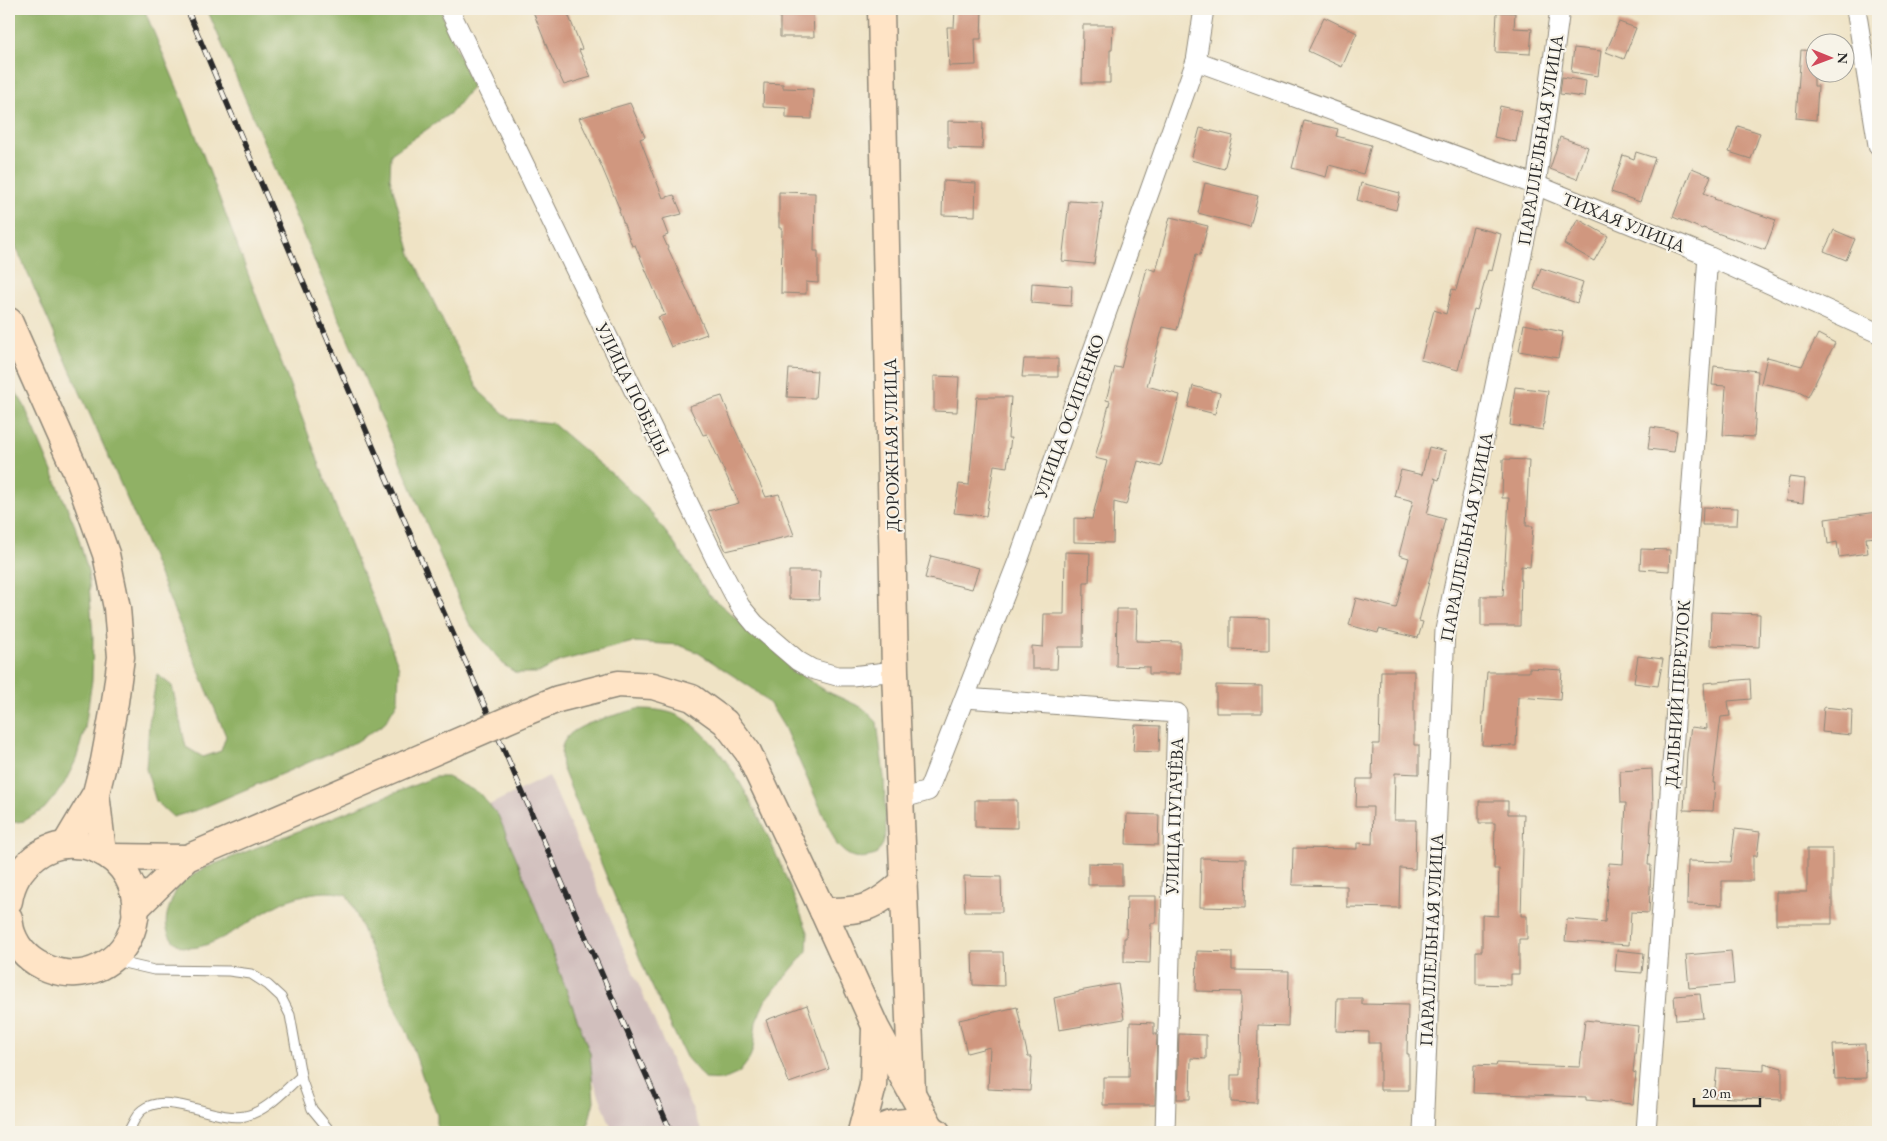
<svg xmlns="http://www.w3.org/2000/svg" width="1887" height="1141" font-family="'EB Garamond',serif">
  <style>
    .industrial { fill: #d1bfbd }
    .forest { fill: #90b165; stroke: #5e6e48 }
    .building { fill: #d0977f }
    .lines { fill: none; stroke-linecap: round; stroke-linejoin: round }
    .lane-casing { stroke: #8d8778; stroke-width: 11 }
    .street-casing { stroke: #8d8778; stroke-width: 21 }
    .secondary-casing { stroke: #8d8778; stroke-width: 29 }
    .lane { stroke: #fff; stroke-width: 9 }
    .street { stroke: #fff; stroke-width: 19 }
    .secondary { stroke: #ffe4c6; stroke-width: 26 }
    .rail-casing { stroke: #2b2b2b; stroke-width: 5.5 }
    .rail { stroke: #f7f3e8; stroke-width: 4; stroke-dasharray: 11; stroke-linecap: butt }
    .secondary-bridge-casing { stroke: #8d8778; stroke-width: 29; stroke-linecap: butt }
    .secondary-bridge { stroke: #ffe4c6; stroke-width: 26 }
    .labels { text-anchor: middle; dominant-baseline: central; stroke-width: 4.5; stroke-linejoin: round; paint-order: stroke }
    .street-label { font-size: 18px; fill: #2b2b2b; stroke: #f7f3e8 }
  </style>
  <rect width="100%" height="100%" fill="#f7f3e8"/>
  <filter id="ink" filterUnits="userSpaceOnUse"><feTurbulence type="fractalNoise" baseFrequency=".02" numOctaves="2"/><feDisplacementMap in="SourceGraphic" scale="10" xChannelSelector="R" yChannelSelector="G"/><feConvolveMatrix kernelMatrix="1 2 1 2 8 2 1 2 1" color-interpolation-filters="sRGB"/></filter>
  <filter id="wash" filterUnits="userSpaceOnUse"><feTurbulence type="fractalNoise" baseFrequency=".0096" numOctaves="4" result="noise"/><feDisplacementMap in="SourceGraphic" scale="20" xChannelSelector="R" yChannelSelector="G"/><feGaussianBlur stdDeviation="1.12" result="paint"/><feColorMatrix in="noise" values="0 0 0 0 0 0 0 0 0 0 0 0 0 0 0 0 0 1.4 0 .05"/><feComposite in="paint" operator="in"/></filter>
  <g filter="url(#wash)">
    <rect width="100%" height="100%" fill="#efe3c5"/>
    <polygon class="industrial" points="549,776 702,1132 613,1132 489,805"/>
    <g class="forest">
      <polygon points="9,9 144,9 184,104 350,545 377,608 399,668 398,701 384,724 356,742 200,809 173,817 156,801 146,769 149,723 157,674 172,686 186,747 203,757 221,751 226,736 139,526 9,231"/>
      <path d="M207,9H440L472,87L452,112L391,154L390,178L411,254L448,332L480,392L510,419L552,423L618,479L648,509L671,539L709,595L806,678L826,691L863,708L877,722L884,777L886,832L883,844L876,855C858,860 850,859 837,845L784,727L770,704L752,688L697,652L679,645L633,642L560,661L538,673H516L504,665L469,623Z"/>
      <polygon points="9,380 24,405 75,526 88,571 93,636 92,680 85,728 76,760 63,786 44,809 24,821 9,823"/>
      <path d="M637,709C653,709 670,710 685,719C741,755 783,871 808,932L807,951L765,1001L756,1022L753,1049L749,1060L739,1073L723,1080L705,1079L686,1057L647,976L562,767C561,758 560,747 565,740C575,723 618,715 637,709Z"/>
      <path d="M435,777H447L479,793L498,815L525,879L590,1053L594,1101L586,1132H437V1115L422,1075L408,1033L399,1017L354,909L347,895C329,889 308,893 291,899C264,906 195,971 172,939C161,924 168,910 174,895C179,882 193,875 205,868Z"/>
    </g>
    <g id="blocks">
      <g class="building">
        <polygon points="532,9 566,9 582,49 579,50 591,77 564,85 549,52"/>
        <polygon points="955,9 982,9 981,39 975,39 976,65 949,66 947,27 954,27"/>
        <polygon points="780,10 813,11 814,37 780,37"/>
        <polygon points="1497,12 1515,13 1514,28 1532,29 1530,54 1495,52"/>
        <polygon points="1324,17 1357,33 1342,67 1308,51"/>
        <polygon points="1619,22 1636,28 1624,59 1606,52"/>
        <polygon points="1083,25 1113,25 1112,50 1110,50 1110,83 1082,83"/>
        <polygon points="1574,48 1601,51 1598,76 1571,72"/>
        <polygon points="1801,50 1814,51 1814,86 1818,86 1816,120 1796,118"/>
        <polygon points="1562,77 1586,81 1584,97 1560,94"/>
        <polygon points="764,83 783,84 783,88 813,89 812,119 786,118 786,108 763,107"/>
        <polygon points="630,103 645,137 640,139 663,198 674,195 682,214 662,219 668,235 663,237 707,334 671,347 658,317 665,315 635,245 632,246 619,211 620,210 601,165 579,118"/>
        <polygon points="1500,106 1522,111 1516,142 1494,137"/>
        <polygon points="948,121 983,122 982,149 948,148"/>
        <polygon points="1304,121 1338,129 1336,136 1371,145 1363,174 1329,165 1326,177 1292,168"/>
        <polygon points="1738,126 1760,133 1751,159 1729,152"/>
        <polygon points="1200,128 1233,136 1224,169 1191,160"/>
        <polygon points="1560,137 1588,147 1577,179 1550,169"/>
        <polygon points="1636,152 1655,158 1640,202 1611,192 1623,155 1634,159"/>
        <polygon points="1692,168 1711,176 1704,193 1715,198 1714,199 1776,220 1765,250 1703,228 1702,229 1673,217"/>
        <polygon points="943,181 976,183 975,216 942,215"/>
        <polygon points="1205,183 1258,196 1250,227 1198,213"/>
        <polygon points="1361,183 1400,193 1396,210 1357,200"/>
        <polygon points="779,192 815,193 814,251 818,251 818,283 806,282 806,294 781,293 782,228 779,228"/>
        <polygon points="1069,201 1103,203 1094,264 1062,261"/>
        <polygon points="1170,217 1208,226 1200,255 1196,254 1177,330 1163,327 1147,386 1180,395 1161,467 1138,461 1126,505 1114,502 1113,543 1074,542 1074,518 1092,519 1107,461 1095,458 1110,401 1106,400 1115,367 1121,368 1147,268 1156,271"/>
        <polygon points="1578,219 1608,236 1594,261 1564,244"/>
        <polygon points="1473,227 1501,234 1492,271 1488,270 1477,310 1474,309 1458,370 1421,360 1434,310 1446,314 1452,289 1456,290"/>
        <polygon points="1834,230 1855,239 1846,260 1824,251"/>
        <polygon points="1541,268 1583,282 1577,303 1534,289"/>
        <polygon points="1032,283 1072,286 1071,306 1031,303"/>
        <polygon points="1524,324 1563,332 1558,358 1519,351"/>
        <polygon points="1818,334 1835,343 1808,397 1797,391 1761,383 1767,357 1802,366"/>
        <polygon points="1024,359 1058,359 1058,377 1022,377"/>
        <polygon points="1714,366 1758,371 1754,437 1723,435 1726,386 1712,385"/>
        <polygon points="789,369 817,371 815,398 787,397"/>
        <polygon points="934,376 959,377 957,412 934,411"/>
        <polygon points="1193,386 1220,393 1215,414 1188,407"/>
        <polygon points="1515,387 1548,391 1543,430 1510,425"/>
        <polygon points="722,396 734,427 766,497 779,494 794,535 726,551 708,511 739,503 707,434 703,435 689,406"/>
        <polygon points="977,397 1011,397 1008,438 1011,438 1007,467 994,465 986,516 954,513 959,484 969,485"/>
        <polygon points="1651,427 1677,431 1674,452 1648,449"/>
        <polygon points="1429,447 1446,451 1439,480 1434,478 1436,479 1427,514 1445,519 1419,621 1423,622 1418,638 1379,629 1378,633 1349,625 1356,598 1396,608 1409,558 1399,555 1413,501 1394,496 1401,470 1422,475"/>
        <polygon points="1503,459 1529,460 1526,526 1533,526 1530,567 1521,566 1520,626 1481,626 1481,596 1503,596 1509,498 1502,498"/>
        <polygon points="1789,477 1805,479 1803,503 1786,501"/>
        <polygon points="1703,507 1738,508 1737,525 1702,525"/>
        <polygon points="1878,512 1878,537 1866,538 1868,553 1839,557 1837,542 1828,544 1825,519"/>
        <polygon points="1641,549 1670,550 1669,571 1640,569"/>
        <polygon points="1065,552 1090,553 1089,582 1084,582 1083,647 1058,647 1057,669 1032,669 1032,646 1043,647 1044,614 1064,614"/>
        <polygon points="931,556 979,568 972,589 925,578"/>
        <polygon points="789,571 820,571 819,600 789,599"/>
        <polygon points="1117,609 1137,609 1136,641 1180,642 1180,674 1149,674 1149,667 1116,666"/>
        <polygon points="1711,612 1760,614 1759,647 1710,645"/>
        <polygon points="1230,617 1269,618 1269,650 1230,649"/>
        <polygon points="1638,656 1663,659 1658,686 1634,683"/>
        <polygon points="1529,668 1562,670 1560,700 1518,697 1516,746 1482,745 1483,712 1484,712 1487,672 1529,672"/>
        <polygon points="1381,671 1414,671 1414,745 1419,745 1419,774 1395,773 1394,820 1416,820 1415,869 1400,868 1399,908 1347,907 1347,886 1292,885 1293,848 1357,849 1357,843 1372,844 1373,807 1356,807 1357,779 1372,779 1373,744 1379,744"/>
        <polygon points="1750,679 1751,699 1728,701 1730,716 1721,717 1713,783 1715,783 1713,811 1684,810 1687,753 1691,727 1707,729 1704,683"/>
        <polygon points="1216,685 1262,686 1262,713 1216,713"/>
        <polygon points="1824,707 1852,710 1851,735 1822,732"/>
        <polygon points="1135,725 1160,726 1159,752 1133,751"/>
        <polygon points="1652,769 1653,808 1652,808 1648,865 1651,865 1649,913 1631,912 1629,945 1565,941 1567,919 1605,922 1609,863 1623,864 1626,803 1621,803 1620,771"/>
        <polygon points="975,800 1017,800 1017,828 975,827"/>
        <polygon points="1479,801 1508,801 1508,814 1524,814 1521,916 1527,916 1527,939 1519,939 1519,974 1511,974 1511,985 1476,984 1476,951 1482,951 1482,915 1498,916 1499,869 1494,869 1495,823 1479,823"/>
        <polygon points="1127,814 1159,815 1158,845 1126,844"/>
        <polygon points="1735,829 1760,832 1757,856 1753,856 1753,881 1722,881 1722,905 1687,904 1688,861 1731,862"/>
        <polygon points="1807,849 1832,849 1832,924 1776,924 1776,892 1807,892"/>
        <polygon points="1201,858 1246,859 1245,908 1200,907"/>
        <polygon points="1088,863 1122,864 1122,885 1088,885"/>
        <polygon points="964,876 1001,877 1002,912 965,912"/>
        <polygon points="1127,896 1156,896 1156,923 1151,923 1150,963 1124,962 1124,938 1126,938"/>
        <polygon points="1617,950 1644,953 1642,973 1615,971"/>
        <polygon points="1197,951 1232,952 1232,970 1289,971 1288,1026 1258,1025 1257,1103 1231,1102 1231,1075 1240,1075 1241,992 1196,991"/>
        <polygon points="1731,951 1734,984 1689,988 1686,955"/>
        <polygon points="972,952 1003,952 1004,986 973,985"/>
        <polygon points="1118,984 1124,1019 1059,1030 1054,998 1079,992 1079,991"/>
        <polygon points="1700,994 1703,1018 1676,1020 1674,996"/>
        <polygon points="1337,998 1362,998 1362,1004 1408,1005 1407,1054 1409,1054 1409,1090 1380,1090 1380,1043 1369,1043 1369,1032 1336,1031"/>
        <polygon points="807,1005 829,1069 789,1083 766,1020"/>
        <polygon points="1017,1007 1028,1057 1032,1057 1030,1091 988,1089 990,1047 967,1053 959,1020"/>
        <polygon points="1585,1020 1638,1026 1633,1072 1636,1073 1633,1104 1586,1100 1586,1097 1473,1093 1474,1065 1496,1066 1497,1063 1518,1064 1518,1065 1580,1067"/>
        <polygon points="1130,1022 1154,1023 1154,1034 1157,1034 1155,1105 1103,1105 1103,1077 1129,1077"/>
        <polygon points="1179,1034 1206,1035 1206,1059 1191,1058 1190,1099 1177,1099"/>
        <polygon points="1865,1044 1866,1078 1835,1079 1833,1045"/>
        <polygon points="1764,1063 1782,1068 1782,1100 1714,1097 1717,1068 1764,1071"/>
      </g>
    </g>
  </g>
  <g filter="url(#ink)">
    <use href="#blocks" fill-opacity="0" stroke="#8d8778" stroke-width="1"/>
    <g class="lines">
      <defs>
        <g id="lane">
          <polyline points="115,961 154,970 229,971 251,974 268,985 281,997 290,1015 302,1081 312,1109 331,1132"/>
          <path d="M128,1132C132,1126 136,1114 142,1110C168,1090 215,1122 245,1116C267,1111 284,1091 301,1076"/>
        </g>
        <g id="street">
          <polyline points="449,9 716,560 740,606 755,624 798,661 812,669 837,676 852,676 895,671"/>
          <polyline points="1856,9 1878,145"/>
          <polyline points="1196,61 1536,185 1708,256 1878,333"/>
          <polyline points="965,698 1177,713 1165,1132"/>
          <polyline points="900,799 928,791 1018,561 1196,61 1204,9"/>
          <polyline points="1423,1132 1445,630 1536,185 1560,9"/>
          <polyline points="1646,1132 1708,256"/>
        </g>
        <g id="secondary">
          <polyline points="881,9 895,671 912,1093"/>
          <polyline points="9,321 78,476 106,554 117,608 121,657 115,702 104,761 96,793 65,845"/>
          <polyline points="526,712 558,699 618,684 653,686 692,698 725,722 748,752 823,911 876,1028 931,1128"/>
          <polyline points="96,793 103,853"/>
          <polyline points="110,857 187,858"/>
          <path d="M9,901C12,882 20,869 35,857C46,849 60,844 74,845C79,846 85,845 89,847C146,863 152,940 100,967C68,983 24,967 12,933C10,928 10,923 9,918"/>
          <polyline points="135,909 187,858 406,764"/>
          <path d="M823,911C862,912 875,908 904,881"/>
          <polyline points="861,1132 873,1086 875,1029"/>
          <path d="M874,1132C892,1119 919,1118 937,1132"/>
        </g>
      </defs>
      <use href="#lane" class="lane-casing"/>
      <use href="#street" class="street-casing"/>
      <use href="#secondary" class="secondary-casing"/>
      <use href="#lane" class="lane"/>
      <use href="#street" class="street"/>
      <use href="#secondary" class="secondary"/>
      <defs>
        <polyline id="rail" points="187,9 434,590 671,1132"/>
      </defs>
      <use href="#rail" class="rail-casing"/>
      <use href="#rail" class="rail"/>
      <defs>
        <polyline id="secondary-bridge" points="406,764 526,712"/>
      </defs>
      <use href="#secondary-bridge" class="secondary-bridge-casing"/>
      <use href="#secondary-bridge" class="secondary-bridge"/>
    </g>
  </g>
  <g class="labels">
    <g class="street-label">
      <text transform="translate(1540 140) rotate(-81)">ПАРАЛЛЕЛЬНАЯ УЛИЦА</text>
      <text transform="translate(1624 222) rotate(22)">ТИХАЯ УЛИЦА</text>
      <text transform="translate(633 389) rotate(64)">УЛИЦА ПОБЕДЫ</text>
      <text transform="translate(1069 416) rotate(-70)">УЛИЦА ОСИПЕНКО</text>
      <text transform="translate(891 445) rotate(-91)">ДОРОЖНАЯ УЛИЦА</text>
      <text transform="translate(1466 537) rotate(-79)">ПАРАЛЛЕЛЬНАЯ УЛИЦА</text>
      <text transform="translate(1677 694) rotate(-86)">ДАЛЬНИЙ ПЕРЕУЛОК</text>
      <text transform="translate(1174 816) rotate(-88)">УЛИЦА ПУГАЧЁВА</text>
      <text transform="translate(1431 940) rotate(-87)">ПАРАЛЛЕЛЬНАЯ УЛИЦА</text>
    </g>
  </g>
  <rect width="1887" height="1141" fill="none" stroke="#f7f3e8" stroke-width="30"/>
  <g transform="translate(1830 58) rotate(91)"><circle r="24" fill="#f7f3e8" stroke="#a5a39c"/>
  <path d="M0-4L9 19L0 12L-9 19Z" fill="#d1495b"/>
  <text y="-8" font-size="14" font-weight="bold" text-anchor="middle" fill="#2b2b2b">N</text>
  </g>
  <path d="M1694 1098v8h66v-8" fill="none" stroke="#2b2b2b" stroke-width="2.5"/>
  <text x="1702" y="1098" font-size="15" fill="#2b2b2b" stroke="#f7f3e8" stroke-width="4" paint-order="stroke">20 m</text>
</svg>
